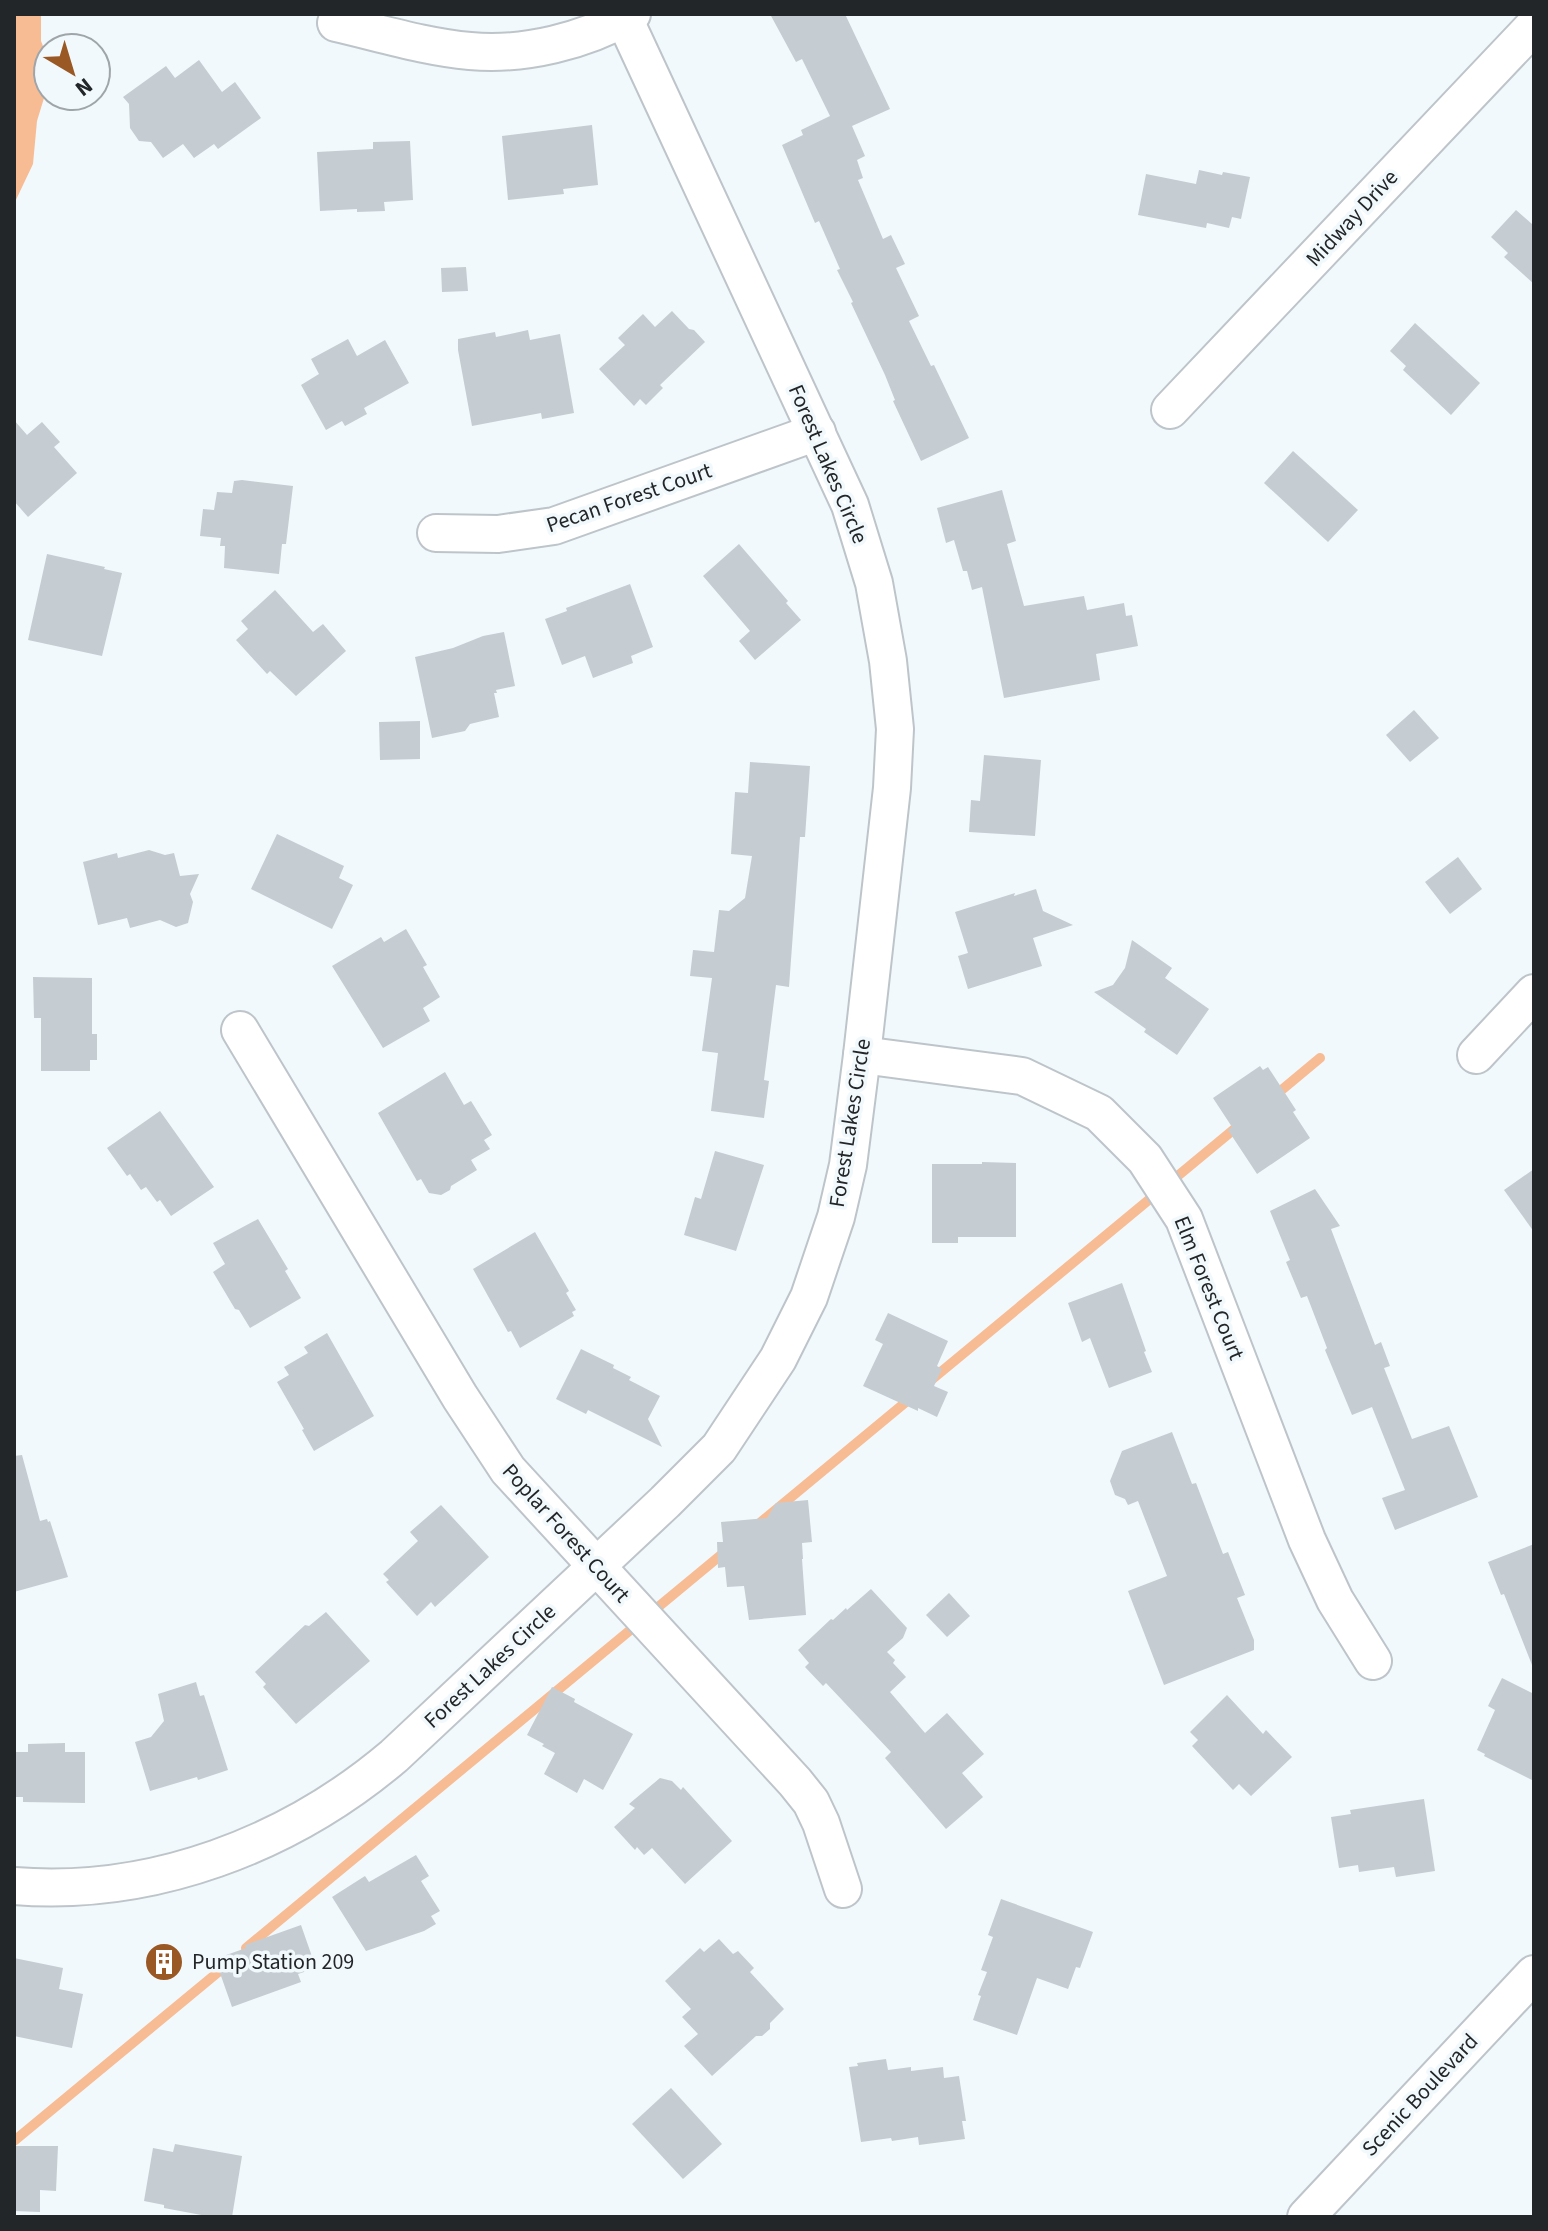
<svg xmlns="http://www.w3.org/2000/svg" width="1548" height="2231" font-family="'Source Sans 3',sans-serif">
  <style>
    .water { fill: #f7bc94 }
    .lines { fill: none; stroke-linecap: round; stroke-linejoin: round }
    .stream { stroke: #f7bc94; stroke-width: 10 }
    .building { fill: #c5cdd2 }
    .street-casing { stroke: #bec5ca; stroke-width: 40 }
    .street { stroke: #fff; stroke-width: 36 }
    .labels { text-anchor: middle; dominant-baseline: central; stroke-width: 7; stroke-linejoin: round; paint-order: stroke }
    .street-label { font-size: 22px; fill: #232628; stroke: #f1f9fd }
    .poi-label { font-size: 22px; fill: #232628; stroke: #f1f9fd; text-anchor: start }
  </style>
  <rect width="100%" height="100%" fill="#f1f9fd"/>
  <polygon class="water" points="14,14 41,14 41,41 48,59 48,85 37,121 33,164 14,204"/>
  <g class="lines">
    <g class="stream">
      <polyline points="1272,1098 1320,1058"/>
      <polyline points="930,1381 1238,1126"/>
      <polyline points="755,1527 912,1397"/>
      <polyline points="246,1948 727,1550"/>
      <polyline points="14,2141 228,1964"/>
    </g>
  </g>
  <g class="building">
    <polygon points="770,14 845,14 890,109 852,126 865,156 857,160 863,178 858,180 883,239 891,235 905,264 896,268 919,316 909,321 931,366 934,365 969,438 921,461 893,401 895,400 885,375 851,303 853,302 837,270 840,269 819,221 815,223 782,145 803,135 801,130 830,116 802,59 796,62"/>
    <polygon points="199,60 222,92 235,82 261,118 218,149 214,144 194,158 183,144 163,158 151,142 139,141 130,128 129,104 123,97 166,66 175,78"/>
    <polygon points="592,125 598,185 563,189 564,194 508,200 502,136"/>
    <polygon points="410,141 413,200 384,202 385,211 357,212 357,209 320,211 317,152 373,149 373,142"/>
    <polygon points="1199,170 1222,175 1223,172 1250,177 1241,219 1232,217 1229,228 1207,223 1206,228 1138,215 1146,174 1196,184"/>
    <polygon points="1516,210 1532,224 1534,223 1534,284 1504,257 1508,253 1491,237"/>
    <polygon points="466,267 468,291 442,292 441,268"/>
    <polygon points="672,311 689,329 694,330 705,342 660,385 663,388 646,405 640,399 634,406 599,369 625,345 618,338 643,314 655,327"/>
    <polygon points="1415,323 1480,383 1451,415 1403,370 1406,366 1390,351"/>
    <polygon points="528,330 530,340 560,334 574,413 542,419 541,413 472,426 458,350 458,339 495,332 496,337"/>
    <polygon points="348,339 357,356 385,340 409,383 364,408 367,414 345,426 342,421 326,430 301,385 319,374 311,359"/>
    <polygon points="14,420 27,435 42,422 60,442 54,447 77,473 28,517 14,501"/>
    <polygon points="1293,451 1358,510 1328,542 1264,483"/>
    <polygon points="242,480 293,486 286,544 282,544 279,574 224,568 225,546 220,546 221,538 200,536 203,509 214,510 217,492 232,493 234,481"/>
    <polygon points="1002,490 1016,541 1007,544 1024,606 1084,596 1087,610 1124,603 1126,616 1132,615 1138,646 1096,654 1100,680 1004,698 982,587 972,590 967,571 963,571 954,540 946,543 937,508"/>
    <polygon points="739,544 788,601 786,603 801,620 755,660 739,641 750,631 703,576"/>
    <polygon points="47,554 105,567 104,569 122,573 102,656 28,640"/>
    <polygon points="630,584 653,647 631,656 633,663 593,678 585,656 562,665 545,619 567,611 566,608"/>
    <polygon points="275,590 313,632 323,624 346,651 296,696 270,671 267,674 236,640 248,629 241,621"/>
    <polygon points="504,632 515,686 496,690 497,693 494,693 499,717 470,724 465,731 432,738 415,657 453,648 483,636"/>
    <polygon points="1414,710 1439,738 1410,762 1386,735"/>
    <polygon points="420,721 420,759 380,760 379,722"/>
    <polygon points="984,755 1041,760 1035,836 969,832 971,800 980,801"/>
    <polygon points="750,762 810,766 805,837 800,837 789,987 776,985 764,1080 769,1081 764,1118 711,1111 718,1053 702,1051 712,978 690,976 693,950 714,952 719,910 729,911 745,898 752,856 731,854 735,792 748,793"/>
    <polygon points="277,834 344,866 339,878 353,885 332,929 251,889"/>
    <polygon points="149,850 165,855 174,853 180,876 199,874 190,894 193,902 188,923 176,927 160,920 130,928 127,918 98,925 83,862 117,853 118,858"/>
    <polygon points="1458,857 1482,889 1450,914 1425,882"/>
    <polygon points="1036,889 1043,911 1073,925 1033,938 1042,966 968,989 958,956 968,953 955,912 1015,893 1014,896"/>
    <polygon points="406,929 427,965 423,967 440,997 423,1008 430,1021 383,1048 332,966 381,937 384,942"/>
    <polygon points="1132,940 1172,968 1165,978 1209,1009 1177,1055 1144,1032 1146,1029 1094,992 1113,985 1125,968"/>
    <polygon points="33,977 92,978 92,1034 97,1034 97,1060 90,1060 90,1071 41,1071 41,1018 34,1018"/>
    <polygon points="1260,1066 1263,1070 1268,1067 1296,1110 1293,1112 1310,1138 1257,1174 1228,1130 1232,1127 1213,1098"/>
    <polygon points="445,1072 464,1105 471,1101 492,1135 484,1140 490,1149 471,1160 477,1170 451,1186 450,1190 441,1195 429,1193 421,1179 417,1181 378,1113"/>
    <polygon points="160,1111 214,1187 171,1216 160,1200 157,1202 146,1187 141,1190 130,1174 127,1176 107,1148"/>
    <polygon points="715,1151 764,1165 736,1251 684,1235 695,1197 701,1199"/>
    <polygon points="982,1162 1016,1163 1016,1237 958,1237 958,1243 932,1243 932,1164 982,1164"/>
    <polygon points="1534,1169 1534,1232 1504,1190"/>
    <polygon points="1315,1189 1340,1226 1331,1229 1375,1345 1381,1342 1390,1366 1384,1368 1412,1439 1449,1426 1478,1497 1395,1530 1382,1498 1405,1490 1372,1407 1352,1415 1325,1350 1327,1348 1307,1296 1301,1298 1286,1262 1290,1260 1270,1211"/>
    <polygon points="258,1219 288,1269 285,1271 301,1298 250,1328 239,1310 235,1309 213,1272 225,1264 213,1243"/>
    <polygon points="535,1232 569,1291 566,1293 576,1310 572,1312 574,1316 520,1348 511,1331 508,1332 473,1269"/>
    <polygon points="1122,1283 1146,1351 1144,1352 1152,1372 1109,1388 1090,1338 1082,1342 1068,1303"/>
    <polygon points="888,1313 948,1341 937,1366 942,1369 934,1386 948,1392 937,1417 918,1408 918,1411 863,1386 883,1344 875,1340"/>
    <polygon points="327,1333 374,1416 314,1451 302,1430 304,1429 277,1382 289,1375 284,1367 308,1353 304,1347"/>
    <polygon points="581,1349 614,1365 613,1368 631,1377 629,1380 660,1396 648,1419 662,1447 588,1410 586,1414 556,1399"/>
    <polygon points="1172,1432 1192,1484 1196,1483 1223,1554 1228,1552 1245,1595 1237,1598 1254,1640 1254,1650 1164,1685 1128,1591 1167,1576 1138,1501 1128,1505 1125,1499 1115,1495 1110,1481 1122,1451"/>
    <polygon points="22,1455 40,1521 47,1519 48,1522 50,1521 68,1577 14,1592 14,1456"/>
    <polygon points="808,1500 812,1542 802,1543 803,1559 802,1559 806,1615 749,1620 744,1586 727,1587 725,1567 718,1568 717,1542 723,1542 721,1522 767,1518 776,1503"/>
    <polygon points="441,1505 489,1557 435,1607 431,1602 417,1616 386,1582 389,1580 383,1574 418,1541 410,1532"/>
    <polygon points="1534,1544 1534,1665 1532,1665 1504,1594 1501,1595 1488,1562"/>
    <polygon points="871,1589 907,1628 903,1638 887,1652 895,1660 893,1663 906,1677 890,1692 925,1733 947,1713 984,1754 962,1773 983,1797 946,1829 885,1758 891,1752 826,1683 823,1686 805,1667 809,1663 798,1650 831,1619 833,1620 846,1608 847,1610"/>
    <polygon points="949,1593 970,1616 947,1637 926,1615"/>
    <polygon points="326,1612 370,1661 296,1724 263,1687 266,1684 255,1672 305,1625 309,1626"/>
    <polygon points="1502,1678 1534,1694 1534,1781 1484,1756 1485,1754 1477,1750 1495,1710 1488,1706"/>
    <polygon points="196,1682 200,1696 204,1695 228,1770 198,1780 197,1777 150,1791 135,1742 151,1737 164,1721 158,1694"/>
    <polygon points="552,1687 575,1699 574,1702 633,1734 603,1790 584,1779 577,1793 544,1774 555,1753 542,1746 544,1744 527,1735"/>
    <polygon points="1227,1695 1263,1734 1266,1730 1292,1757 1251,1796 1239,1784 1233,1790 1192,1746 1198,1740 1190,1732"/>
    <polygon points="65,1743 65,1752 85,1752 85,1803 23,1802 23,1797 14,1797 14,1752 28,1752 28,1744"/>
    <polygon points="660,1778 672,1781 681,1790 683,1787 732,1841 685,1884 652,1848 644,1855 637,1847 635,1850 614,1827 635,1808 629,1804"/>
    <polygon points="1424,1799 1435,1871 1396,1877 1394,1867 1359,1872 1358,1865 1339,1868 1331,1817 1351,1814 1350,1810"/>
    <polygon points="416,1855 429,1876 421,1881 440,1911 431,1916 436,1924 424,1931 366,1951 332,1897 365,1876 369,1882"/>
    <polygon points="1001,1899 1093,1932 1080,1968 1076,1967 1068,1989 1037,1978 1017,2035 973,2020 981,1996 978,1995 987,1972 981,1970 993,1937 988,1935"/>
    <polygon points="301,1925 316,1968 298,1974 301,1982 232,2007 215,1959 246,1948 245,1945"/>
    <polygon points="719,1939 733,1954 738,1951 754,1968 750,1972 784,2009 770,2023 770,2029 762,2036 756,2036 712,2076 684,2046 698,2034 682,2017 691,2009 665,1981 700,1948 704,1952"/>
    <polygon points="14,1958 63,1968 59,1989 83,1994 72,2048 14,2036"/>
    <polygon points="886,2059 888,2070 911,2067 911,2071 943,2067 944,2078 959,2076 966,2121 962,2121 965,2139 919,2145 918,2137 892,2141 891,2138 861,2142 849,2067 858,2066 857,2063"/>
    <polygon points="671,2088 722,2144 683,2179 632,2124"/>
    <polygon points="175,2144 242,2156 232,2217 212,2217 164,2208 164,2205 144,2201 153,2148 173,2152"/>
    <polygon points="14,2146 58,2146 56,2191 40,2190 40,2212 14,2211"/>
  </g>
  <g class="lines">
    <defs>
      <g id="street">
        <path d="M336,23C380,33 425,47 470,51C525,56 584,41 632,14"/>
        <polyline points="1170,410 1534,26"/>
        <polyline points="436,533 498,534 554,526 817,432"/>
        <polyline points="240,1030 460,1397 508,1470 795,1782 811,1802 821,1823 843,1889"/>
        <polyline points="862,1055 1022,1076 1099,1113 1145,1159 1184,1219 1307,1540 1335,1600 1373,1661"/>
        <polyline points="1476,1055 1534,993"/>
        <path d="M14,1886C152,1897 289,1845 394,1756L665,1502L719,1448L778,1359L809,1297L836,1217L848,1165L862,1055L892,788L895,729L888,661L874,583L850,505L622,14"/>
        <polyline points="1306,2217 1534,1974"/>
      </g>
    </defs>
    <use href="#street" class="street-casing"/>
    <use href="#street" class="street"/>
  </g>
  <defs>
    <symbol id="building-disc" viewBox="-11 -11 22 22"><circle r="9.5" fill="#995824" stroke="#f1f9fd"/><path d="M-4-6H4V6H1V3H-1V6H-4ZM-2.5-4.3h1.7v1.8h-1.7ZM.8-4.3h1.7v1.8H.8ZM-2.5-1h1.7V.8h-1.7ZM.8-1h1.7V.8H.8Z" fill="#fff"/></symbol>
  </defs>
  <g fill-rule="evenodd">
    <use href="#building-disc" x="142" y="1940" width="44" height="44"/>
  </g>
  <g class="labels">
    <g class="street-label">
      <text transform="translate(1352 218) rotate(-47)">Midway Drive</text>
      <text transform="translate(828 464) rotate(67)">Forest Lakes Circle</text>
      <text transform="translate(629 498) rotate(-19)">Pecan Forest Court</text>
      <text transform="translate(850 1123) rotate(-81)">Forest Lakes Circle</text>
      <text transform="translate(1209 1288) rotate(68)">Elm Forest Court</text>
      <text transform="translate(566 1533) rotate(48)">Poplar Forest Court</text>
      <text transform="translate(490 1666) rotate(-43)">Forest Lakes Circle</text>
      <text transform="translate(1420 2095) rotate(-47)">Scenic Boulevard</text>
    </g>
    <g class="poi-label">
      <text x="192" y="1962">Pump Station 209</text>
    </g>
  </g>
  <rect width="1548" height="2231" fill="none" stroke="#232628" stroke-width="32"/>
  <g transform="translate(72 72) rotate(142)"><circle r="38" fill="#f1f9fd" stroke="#9fa5a8" stroke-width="2"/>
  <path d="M0-6L14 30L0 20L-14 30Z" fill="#995824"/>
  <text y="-12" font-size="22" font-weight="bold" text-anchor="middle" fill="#232628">N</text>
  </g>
</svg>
